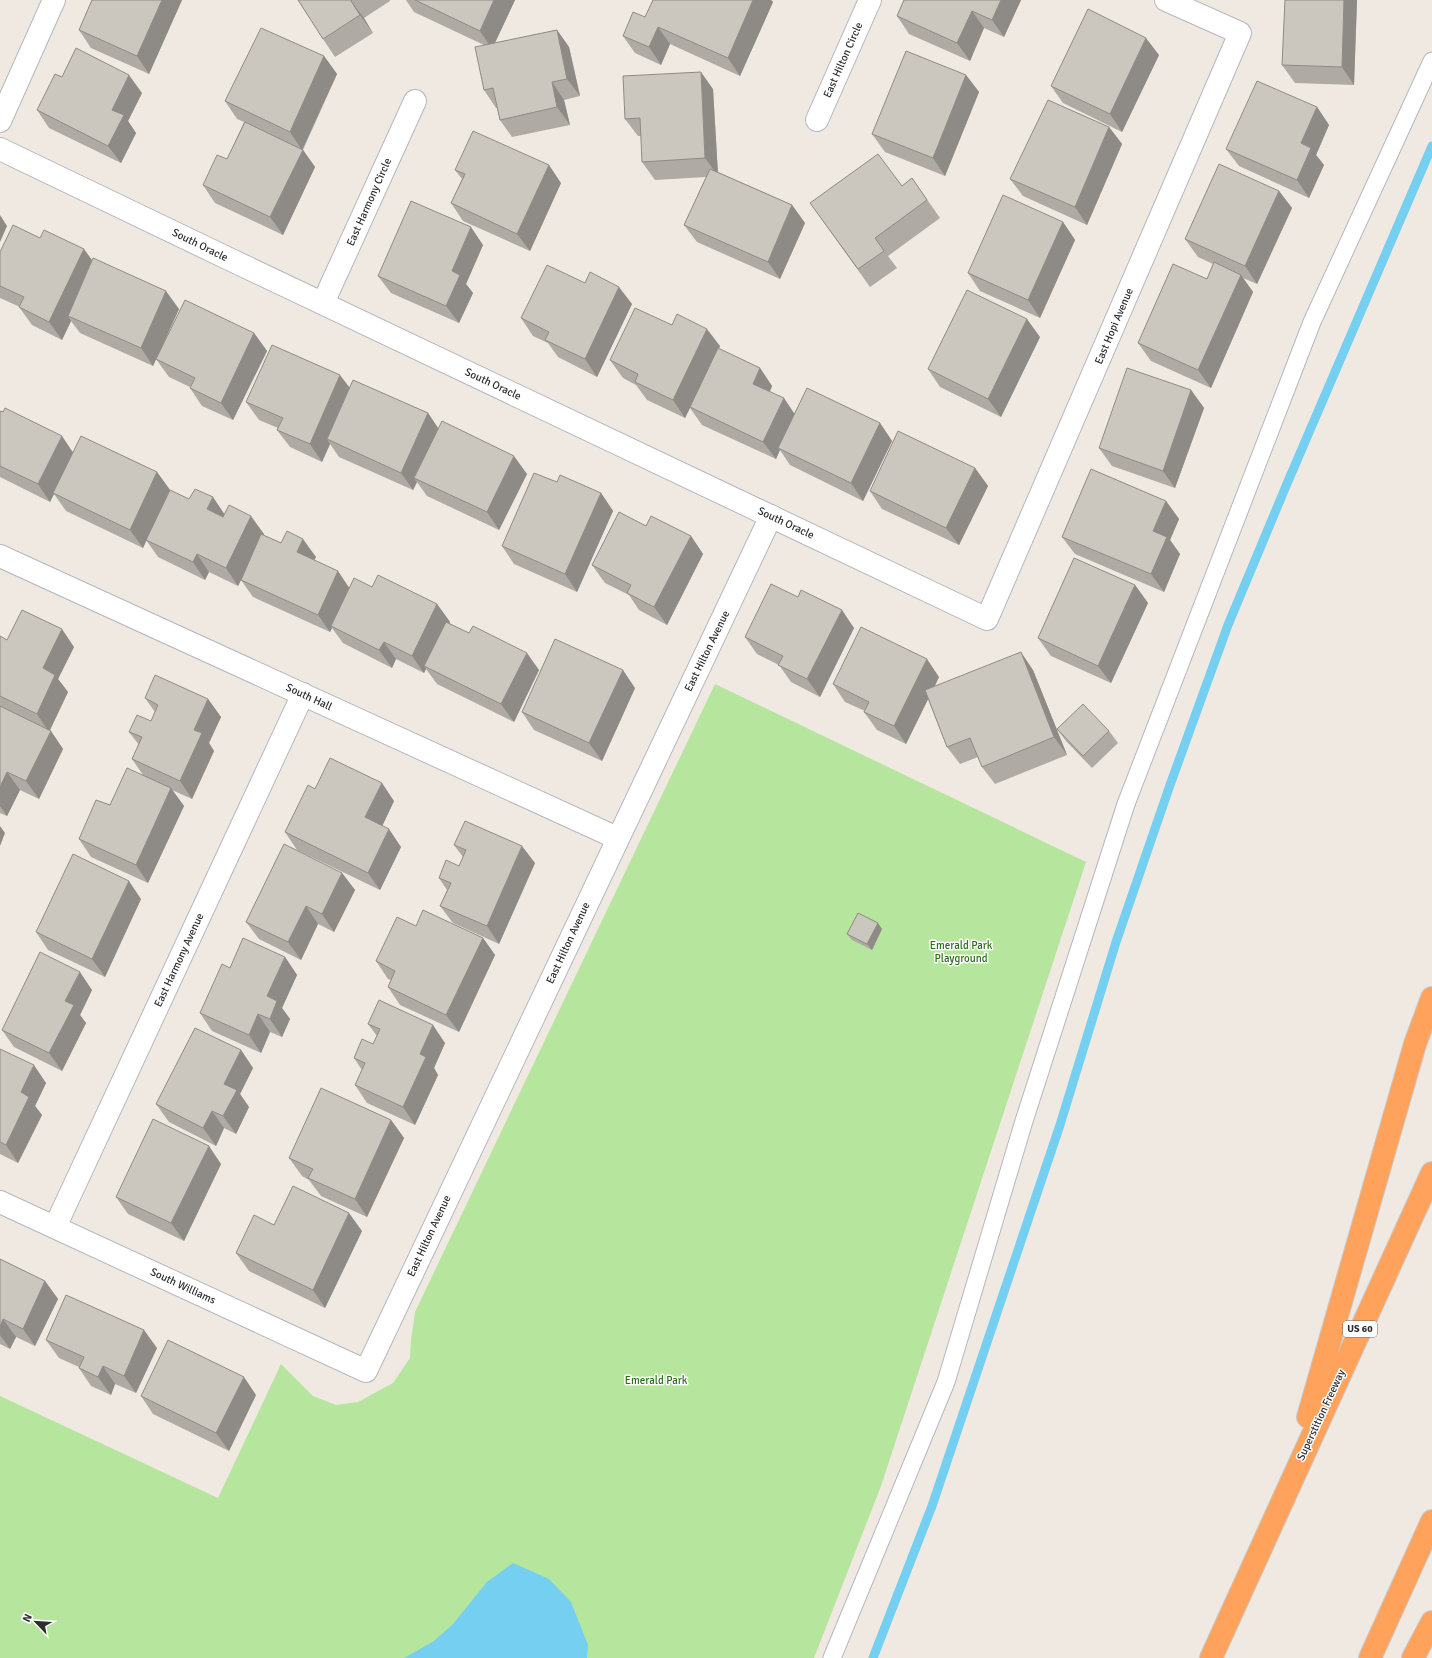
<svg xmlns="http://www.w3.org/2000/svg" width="1432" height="1658" font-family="Signika,sans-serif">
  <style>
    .green { fill: #b6e59e }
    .water { fill: #75cff0 }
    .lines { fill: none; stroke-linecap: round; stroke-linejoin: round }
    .stream { stroke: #75cff0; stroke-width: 9 }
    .lane-casing { stroke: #b4b7c1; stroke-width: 19 }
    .street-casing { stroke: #b4b7c1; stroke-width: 24 }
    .secondary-casing { stroke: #b4b7c1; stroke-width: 24 }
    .highway-casing { stroke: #c9c9c9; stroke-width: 24 }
    .lane { stroke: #fff; stroke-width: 17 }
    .street { stroke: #fff; stroke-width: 22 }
    .secondary { stroke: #fff; stroke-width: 22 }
    .highway { stroke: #ffa35c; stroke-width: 22 }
    .wall { fill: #afaba4 }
    .shaded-wall { fill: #8e8b86 }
    .building { fill: #cbc7bf; stroke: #8e8b86 }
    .labels { text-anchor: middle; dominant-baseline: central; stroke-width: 3; stroke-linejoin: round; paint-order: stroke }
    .shield { fill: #fff; stroke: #6d6d6d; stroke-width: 1 }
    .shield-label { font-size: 10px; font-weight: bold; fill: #2e2e2e }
    .street-label { font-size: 11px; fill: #2e2e2e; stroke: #fff }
    .park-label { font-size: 11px; fill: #2c6e1b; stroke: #fff }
  </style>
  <rect width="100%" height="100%" fill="#efe9e1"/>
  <polygon class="green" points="715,684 1086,862 881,1486 814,1658 0,1658 0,1396 218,1498 281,1364 313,1396 336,1405 358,1402 393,1383 410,1358 411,1340 415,1312"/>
  <polygon class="water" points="513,1563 549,1579 571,1602 588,1645 587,1658 404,1658 434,1641 453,1624 487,1582"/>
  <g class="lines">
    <polyline class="stream" points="873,1658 932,1506 1060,1125 1116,942 1170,785 1228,625 1286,486 1432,146"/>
    <defs>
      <polyline id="lane" points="832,1658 946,1382 1024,1121 1126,804 1312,322 1432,61"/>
      <g id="street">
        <polyline points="817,120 870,0"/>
        <polyline points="0,121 54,0"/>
        <polyline points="0,149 227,258 987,619 1240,33 1166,0"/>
        <polyline points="323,303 415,101"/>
        <polyline points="0,1202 366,1371 771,516"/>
        <polyline points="55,1227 303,694"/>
      </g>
      <polyline id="secondary" points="0,556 617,838"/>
      <g id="highway">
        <polyline points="1308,1417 1415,1044 1432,998"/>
        <polyline points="1211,1658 1432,1173"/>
        <polyline points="1370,1658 1432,1521"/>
        <polyline points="1413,1658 1432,1622"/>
      </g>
    </defs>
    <use href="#lane" class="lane-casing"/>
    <use href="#street" class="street-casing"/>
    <use href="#secondary" class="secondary-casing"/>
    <use href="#highway" class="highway-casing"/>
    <use href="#lane" class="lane"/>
    <use href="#street" class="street"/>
    <use href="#secondary" class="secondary"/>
    <use href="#highway" class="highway"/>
  </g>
  <g class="wall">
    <polygon points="92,0 182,0 149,74 91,48 79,30"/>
    <polygon points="298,0 390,0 390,1 364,18 373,33 335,57 323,39"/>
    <polygon points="406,0 515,0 495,43 557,30 569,47 580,96 564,100 570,125 512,137 500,120 497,108 496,108 484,90 484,45 414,12"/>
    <polygon points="653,0 771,0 773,2 740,76 670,44 661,65 635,53 623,36 645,17"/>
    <polygon points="904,0 1021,0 1004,37 984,28 970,61 909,34 897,16"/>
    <polygon points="1285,0 1357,0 1354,85 1295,83 1282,65"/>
    <polygon points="1159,55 1122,132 1063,103 1051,86"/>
    <polygon points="324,56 337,74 303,150 315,167 283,235 215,203 203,185 227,159 244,122 237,119 225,101"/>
    <polygon points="966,75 979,92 945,176 885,152 872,134"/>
    <polygon points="62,77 142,93 128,121 136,133 121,163 49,128 37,110"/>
    <polygon points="713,89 718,172 792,205 805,223 780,279 697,242 684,225 706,177 655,180 642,162 641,136 638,136 625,119"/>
    <polygon points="1317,107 1329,125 1316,155 1324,165 1309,198 1239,166 1226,149"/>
    <polygon points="1109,127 1122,144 1087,225 1023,196 1010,179"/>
    <polygon points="455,170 561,183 530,251 463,221 451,203 462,179"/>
    <polygon points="912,178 940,218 888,256 897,268 870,287 810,203 902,186"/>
    <polygon points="1279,191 1292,208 1257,284 1243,278 1253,292 1211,388 1151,361 1138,343 1207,279 1213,264 1198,257 1185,239"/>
    <polygon points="1063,222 1075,240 1040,318 980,291 968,273"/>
    <polygon points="40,238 92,261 179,309 159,353 254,333 267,351 233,420 202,406 190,388 190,387 169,377 156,359 153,366 80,333 71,321 62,340 32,325 19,307 20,307 0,298 0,252"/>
    <polygon points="483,245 466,284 473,293 459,323 391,293 378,276"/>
    <polygon points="585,283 632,304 597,377 558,357 548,343 533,336 521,318"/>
    <polygon points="672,325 720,346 719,349 760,368 772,386 770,392 795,414 880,423 892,441 863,501 790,465 780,450 776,459 702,425 690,408 685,418 647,400 636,385 623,378 610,360"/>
    <polygon points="1040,337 1001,417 940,387 928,369"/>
    <polygon points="349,388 428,413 438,428 527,474 499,530 427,496 417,482 413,490 339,457 330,444 322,462 290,447 277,430 278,428 259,420 246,402"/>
    <polygon points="1191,390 1204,408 1175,488 1112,466 1099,448"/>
    <polygon points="0,411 73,452 157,472 170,490 155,521 189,499 225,514 264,534 263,535 316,557 314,560 349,588 372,587 437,604 450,622 449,623 539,670 514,722 437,684 426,669 424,673 396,659 392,668 343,643 332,628 330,632 253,597 241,580 238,586 209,572 205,580 158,557 146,540 143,548 66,511 54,494 50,502 0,477"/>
    <polygon points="975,468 988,486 959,545 882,509 870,491"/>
    <polygon points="557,482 601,493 613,511 577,592 514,564 502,546"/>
    <polygon points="1166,501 1179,519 1170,540 1180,554 1164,592 1075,554 1062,537"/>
    <polygon points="646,526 691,536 703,554 667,625 639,610 629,595 605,583 592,565"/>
    <polygon points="1135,585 1148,603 1111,683 1051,656 1038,638"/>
    <polygon points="854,628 820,697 791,682 779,665 757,654 745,637"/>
    <polygon points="0,636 7,640 74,647 58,679 68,692 50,730 63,749 39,799 20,790 7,816 0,813"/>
    <polygon points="1033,670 1067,755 995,784 982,767 978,757 960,764 947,747 928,699 906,744 877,730 864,712 865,711 845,702 833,684 939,677 935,686"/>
    <polygon points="635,688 602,761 534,730 522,712"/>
    <polygon points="145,698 208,699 221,717 209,743 214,751 192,799 172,790 184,806 148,883 91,857 79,839 110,805 143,775 132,759 139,745 129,732 151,721 155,712"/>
    <polygon points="1057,729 1109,731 1118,743 1092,768 1066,741"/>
    <polygon points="315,789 394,801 382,826 401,847 380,890 297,850 285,832"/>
    <polygon points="454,845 535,863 499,944 453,923 440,906 447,890 439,878 459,866 463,857"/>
    <polygon points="342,873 355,890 334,932 318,924 301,960 259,939 246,922"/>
    <polygon points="141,899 105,977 48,950 36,932"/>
    <polygon points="416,926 483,938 495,955 459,1032 400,1005 388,987 391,980 388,979 376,961"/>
    <polygon points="882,929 872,950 852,940 847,934"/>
    <polygon points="285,957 297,975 282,1008 290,1019 282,1037 270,1032 261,1053 212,1031 200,1013 230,968"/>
    <polygon points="92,990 80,1015 86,1023 62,1071 14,1047 2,1030"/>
    <polygon points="368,1024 445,1043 434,1068 438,1075 415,1125 367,1103 355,1085 362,1070 354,1058 373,1044 377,1036"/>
    <polygon points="0,1049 46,1083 35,1106 42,1115 18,1163 0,1154"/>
    <polygon points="241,1050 253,1068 240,1094 249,1107 236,1134 224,1128 216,1146 169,1122 156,1104"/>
    <polygon points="391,1120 404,1138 367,1217 321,1196 309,1180 302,1176 289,1158"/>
    <polygon points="221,1164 184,1241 128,1214 116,1197"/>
    <polygon points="362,1231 325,1308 249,1271 236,1253"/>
    <polygon points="0,1259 45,1281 58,1299 35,1346 16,1337 10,1349 0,1344"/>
    <polygon points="46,1340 157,1348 136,1393 115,1384 111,1395 91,1386 79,1368 79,1367 59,1358"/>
    <polygon points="256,1395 229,1451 153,1414 141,1396"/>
  </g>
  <g class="shaded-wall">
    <polygon points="162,0 182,0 149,74 137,56"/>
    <polygon points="494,0 515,0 492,49 480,31"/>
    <polygon points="753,0 771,0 773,2 740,76 728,58"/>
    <polygon points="1001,0 1021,0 1004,37 992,20"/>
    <polygon points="1344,0 1357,0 1354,85 1342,67"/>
    <polygon points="351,1 364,18 373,33 360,15"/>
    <polygon points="972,11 984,28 970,61 957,43"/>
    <polygon points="658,27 670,44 661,65 649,47"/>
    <polygon points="557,30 569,47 580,96 567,79"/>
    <polygon points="1146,38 1159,55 1122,132 1110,114"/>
    <polygon points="324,56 337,74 302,150 290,132"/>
    <polygon points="701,72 713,89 718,176 705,158"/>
    <polygon points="129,75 142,93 128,121 136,133 121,163 108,146 112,110"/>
    <polygon points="966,75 979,92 945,176 933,158"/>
    <polygon points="552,82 564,100 570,125 557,107"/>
    <polygon points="1317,107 1329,125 1316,155 1324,165 1309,198 1297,180 1301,143"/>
    <polygon points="1109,127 1122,144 1087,225 1075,207"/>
    <polygon points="303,150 315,167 283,235 270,217"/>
    <polygon points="549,165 561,183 530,251 517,234"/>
    <polygon points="1279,191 1292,208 1257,284 1245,266"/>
    <polygon points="792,205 805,223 780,279 768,262"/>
    <polygon points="0,215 7,226 0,242"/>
    <polygon points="1063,222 1075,240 1040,318 1028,300"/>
    <polygon points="471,227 483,245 466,284 473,293 459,323 446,306 452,271"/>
    <polygon points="84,249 97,267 68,316 71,321 62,340 49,322"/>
    <polygon points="1241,275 1253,292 1211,388 1198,370"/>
    <polygon points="619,287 632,304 597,377 585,359"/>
    <polygon points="166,291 179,309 153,366 141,348"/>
    <polygon points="1027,319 1040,337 1001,417 988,399"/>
    <polygon points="707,329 720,346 685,418 673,400"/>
    <polygon points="254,333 267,351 233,420 221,403"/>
    <polygon points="760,368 772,386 765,401 753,384"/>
    <polygon points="340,375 353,392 327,439 330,444 322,462 310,444"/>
    <polygon points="1191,390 1204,408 1175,488 1163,471"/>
    <polygon points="784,398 796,416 778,448 780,450 776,459 763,442"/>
    <polygon points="428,413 440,431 414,478 417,482 413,490 401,473"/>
    <polygon points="880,423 892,441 863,501 851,483"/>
    <polygon points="62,436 74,454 53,493 54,494 50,502 38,484"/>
    <polygon points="514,456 527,474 499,530 487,512"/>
    <polygon points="975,468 988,486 959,545 946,528"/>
    <polygon points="157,472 170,490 143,548 130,530"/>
    <polygon points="601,493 613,511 577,592 565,574"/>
    <polygon points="213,497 225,515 220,527 207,509"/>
    <polygon points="1166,501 1179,519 1170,540 1180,554 1164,592 1151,574 1153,531"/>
    <polygon points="251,516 264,534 238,586 226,568"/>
    <polygon points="691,536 703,554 667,625 654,607"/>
    <polygon points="303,539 316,557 309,570 297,552"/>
    <polygon points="197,554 209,572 205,580 193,562"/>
    <polygon points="338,571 350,589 331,626 332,628 330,632 318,615"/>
    <polygon points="1135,585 1148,603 1111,683 1098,666"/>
    <polygon points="437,604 450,622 427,667 424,666 426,669 424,673 412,656"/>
    <polygon points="842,610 854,628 820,697 807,679"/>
    <polygon points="62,629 74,647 58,679 68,692 49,732 37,714 43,668"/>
    <polygon points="384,642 396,659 392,668 379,650"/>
    <polygon points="1021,652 1033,670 1067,755 1054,737"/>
    <polygon points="527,653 539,670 514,722 501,704"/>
    <polygon points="927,659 939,677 906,744 894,726"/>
    <polygon points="623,670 635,688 602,761 589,743"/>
    <polygon points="208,699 221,717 209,743 214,751 192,799 180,781 194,730"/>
    <polygon points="51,731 63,749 39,799 26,781"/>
    <polygon points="7,772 20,790 7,816 0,806 0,787"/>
    <polygon points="382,783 394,801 378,835 365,817"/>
    <polygon points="171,788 184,806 148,883 136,865"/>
    <polygon points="0,826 5,833 0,846"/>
    <polygon points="389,829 401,847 380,890 368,873"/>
    <polygon points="522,846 535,863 499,944 487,926"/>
    <polygon points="342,873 355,890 334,932 322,914"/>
    <polygon points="129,881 141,899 105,977 92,959"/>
    <polygon points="306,906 318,924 301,960 288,942"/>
    <polygon points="878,923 882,929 872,950 867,944"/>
    <polygon points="483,938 495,955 459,1032 446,1015"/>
    <polygon points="285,957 297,975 282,1008 290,1019 282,1037 270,1019 267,996"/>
    <polygon points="80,972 92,990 80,1015 86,1023 62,1071 49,1053 65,1001"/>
    <polygon points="258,1014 270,1032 261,1053 249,1035"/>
    <polygon points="433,1025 445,1043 434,1068 438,1075 415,1125 403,1107 420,1054"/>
    <polygon points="241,1050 253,1068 240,1094 249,1107 236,1134 223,1116 224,1084"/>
    <polygon points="34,1065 46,1083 35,1106 42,1115 18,1163 6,1145 21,1092"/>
    <polygon points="212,1111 224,1128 216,1146 203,1128"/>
    <polygon points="391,1120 404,1138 367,1217 355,1199"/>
    <polygon points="209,1146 221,1164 184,1241 171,1223"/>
    <polygon points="349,1213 362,1231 325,1308 313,1290"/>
    <polygon points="45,1281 58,1299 35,1346 23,1329"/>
    <polygon points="3,1319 16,1337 10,1349 0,1335 0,1327"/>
    <polygon points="144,1330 157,1348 136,1393 124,1376"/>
    <polygon points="103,1366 115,1384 111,1395 98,1377"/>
    <polygon points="244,1377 256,1395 229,1451 216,1433"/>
  </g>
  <g class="building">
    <polygon points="92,0 162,0 137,56 79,30"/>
    <polygon points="298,0 352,0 351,1 360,15 323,39"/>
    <polygon points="415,0 494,0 480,31"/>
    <polygon points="653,0 753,0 728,58 658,27 649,47 623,36 633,12 645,17"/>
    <polygon points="904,0 1001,0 992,20 972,11 957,43 897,16"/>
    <polygon points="1285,0 1344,0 1342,67 1282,65"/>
    <polygon points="1088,9 1146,38 1110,114 1051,86"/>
    <polygon points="261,28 324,56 290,132 225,101"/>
    <polygon points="557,30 567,79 552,82 557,107 500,120 493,88 484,90 475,47"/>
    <polygon points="76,48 129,75 112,110 124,115 108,146 37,110 55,74 62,77"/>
    <polygon points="906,51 966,75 933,158 872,134"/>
    <polygon points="701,72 705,158 642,162 640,118 625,119 623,76"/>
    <polygon points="1257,81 1317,107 1301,143 1311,148 1297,180 1226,149"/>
    <polygon points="1048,100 1109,127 1075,207 1010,179"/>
    <polygon points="245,122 303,150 270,217 203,185 217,155 227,159"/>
    <polygon points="473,131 549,165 517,234 451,203 465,174 455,170"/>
    <polygon points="878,154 902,186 912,178 927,200 875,238 884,251 858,269 810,203"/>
    <polygon points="1219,164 1279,191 1245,266 1185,239"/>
    <polygon points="710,169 792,205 768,262 684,225"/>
    <polygon points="1003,195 1063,222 1028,300 968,273"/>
    <polygon points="411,201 471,227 452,271 460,275 446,306 378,276"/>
    <polygon points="13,225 40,238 44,230 84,249 49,322 19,307 24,297 0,286 0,252"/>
    <polygon points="93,258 166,291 141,348 68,316"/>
    <polygon points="1214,262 1241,275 1198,370 1138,343 1173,264 1207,279"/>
    <polygon points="547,265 585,283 590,272 619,287 585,359 545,340 549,332 521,318"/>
    <polygon points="967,290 1027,319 988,399 928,369"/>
    <polygon points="185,300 254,333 221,403 190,388 195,378 156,359"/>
    <polygon points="635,308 672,325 677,314 707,329 673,400 635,382 638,374 610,360"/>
    <polygon points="272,345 340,375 310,444 277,430 283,418 246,402"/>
    <polygon points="718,348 760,368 753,384 784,398 763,442 690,407"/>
    <polygon points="1127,368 1191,390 1163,471 1099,448"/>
    <polygon points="353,380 428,413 401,473 327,439"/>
    <polygon points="807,388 880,423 851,483 778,448"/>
    <polygon points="5,408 62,436 38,484 0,466 0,411 3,412"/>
    <polygon points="442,421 514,456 487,512 414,478"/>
    <polygon points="898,431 975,468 946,528 870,491"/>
    <polygon points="81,436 157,472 130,530 53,493"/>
    <polygon points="1091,469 1166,501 1153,531 1167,537 1151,574 1062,537"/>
    <polygon points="534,473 557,482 560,475 601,493 565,574 502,546"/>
    <polygon points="195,489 213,497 207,509 223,517 229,505 251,516 226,568 197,554 193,562 146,540 170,490 189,499"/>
    <polygon points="619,512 646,526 651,516 691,536 654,607 627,593 631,585 592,565"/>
    <polygon points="287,531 303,539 297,552 338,571 318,615 241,580 261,534 281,543"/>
    <polygon points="1074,558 1135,585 1098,666 1038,638"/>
    <polygon points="378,575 437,604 412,656 384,642 379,650 331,626 354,578 372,587"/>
    <polygon points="771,584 798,597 801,590 842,610 807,679 778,665 783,656 745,637"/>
    <polygon points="22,610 62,629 43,668 55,675 37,714 0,696 0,636 7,640"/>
    <polygon points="446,622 469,633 473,626 527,653 501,704 424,666"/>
    <polygon points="861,627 927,659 894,726 864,712 869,702 833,684"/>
    <polygon points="555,639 623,670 589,743 522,712"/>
    <polygon points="1021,652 1054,737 982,767 970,738 947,747 925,690"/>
    <polygon points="155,675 208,699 194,730 202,733 180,781 132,759 142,737 129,732 137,715 151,721 158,705 145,698"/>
    <polygon points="1083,704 1109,731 1083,756 1057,729"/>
    <polygon points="0,706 51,731 26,781 7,772 0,787"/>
    <polygon points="330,758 382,783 365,817 389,829 368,873 285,832 308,785 315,789"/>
    <polygon points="127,768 171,788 136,865 79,839 96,800 110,805"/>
    <polygon points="465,821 522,846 487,926 440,906 451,883 439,878 446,860 459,866 466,850 454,845"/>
    <polygon points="284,844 342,873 322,914 306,906 288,942 246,922"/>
    <polygon points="73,854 129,881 92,959 36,932"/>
    <polygon points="423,910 483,938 446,1015 388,987 395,971 376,961 397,917 416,926"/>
    <polygon points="858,913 878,923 867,944 847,934"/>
    <polygon points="243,938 285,957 267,996 277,1001 270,1019 258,1014 249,1035 200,1013 222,964 230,968"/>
    <polygon points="40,952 80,972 65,1001 74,1005 49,1053 2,1030"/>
    <polygon points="379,1000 433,1025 420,1054 426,1057 403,1107 355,1085 365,1063 354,1058 362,1039 373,1044 380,1029 368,1024"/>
    <polygon points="195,1028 241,1050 224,1084 237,1090 223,1116 212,1111 203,1128 156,1104"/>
    <polygon points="0,1049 34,1065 21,1092 29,1097 6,1145 0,1142"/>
    <polygon points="321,1088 391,1120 355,1199 308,1178 313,1169 289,1158"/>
    <polygon points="153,1119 209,1146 171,1223 116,1197"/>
    <polygon points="293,1186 349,1213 313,1290 236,1253 254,1215 274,1225"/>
    <polygon points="0,1259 45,1281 23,1329 3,1319 0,1327"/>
    <polygon points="66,1295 144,1330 124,1376 103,1366 98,1377 79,1368 84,1357 46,1340"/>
    <polygon points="168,1340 244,1377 216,1433 141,1396"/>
  </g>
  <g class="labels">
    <rect class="shield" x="1343" y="1321" width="34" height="16" rx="3"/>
    <g class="shield-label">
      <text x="1360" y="1329">US 60</text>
    </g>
    <g class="street-label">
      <text transform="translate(843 60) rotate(-66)">East Hilton Circle</text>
      <text transform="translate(369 202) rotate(-66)">East Harmony Circle</text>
      <text transform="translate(200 245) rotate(26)">South Oracle</text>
      <text transform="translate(1114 326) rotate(-67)">East Hopi Avenue</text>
      <text transform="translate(493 384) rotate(25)">South Oracle</text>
      <text transform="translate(786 523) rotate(25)">South Oracle</text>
      <text transform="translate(707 651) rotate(-64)">East Hilton Avenue</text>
      <text transform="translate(309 697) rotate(25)">South Hall</text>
      <text transform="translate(568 943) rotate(-65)">East Hilton Avenue</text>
      <text transform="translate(179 960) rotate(-65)">East Harmony Avenue</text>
      <text transform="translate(429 1236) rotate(-65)">East Hilton Avenue</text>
      <text transform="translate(183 1286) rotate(25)">South Williams</text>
      <text transform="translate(1321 1415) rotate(-65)">Superstition Freeway</text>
    </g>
    <g class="park-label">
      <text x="961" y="945">Emerald Park<tspan x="961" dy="13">Playground</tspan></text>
      <text x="656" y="1380">Emerald Park</text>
    </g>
  </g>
  <g transform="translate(36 1622) rotate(295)" stroke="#ffffff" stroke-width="3" paint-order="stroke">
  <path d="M0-3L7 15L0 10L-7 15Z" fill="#2e2e2e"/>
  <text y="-6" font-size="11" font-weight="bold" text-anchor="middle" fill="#2e2e2e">N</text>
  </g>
</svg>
